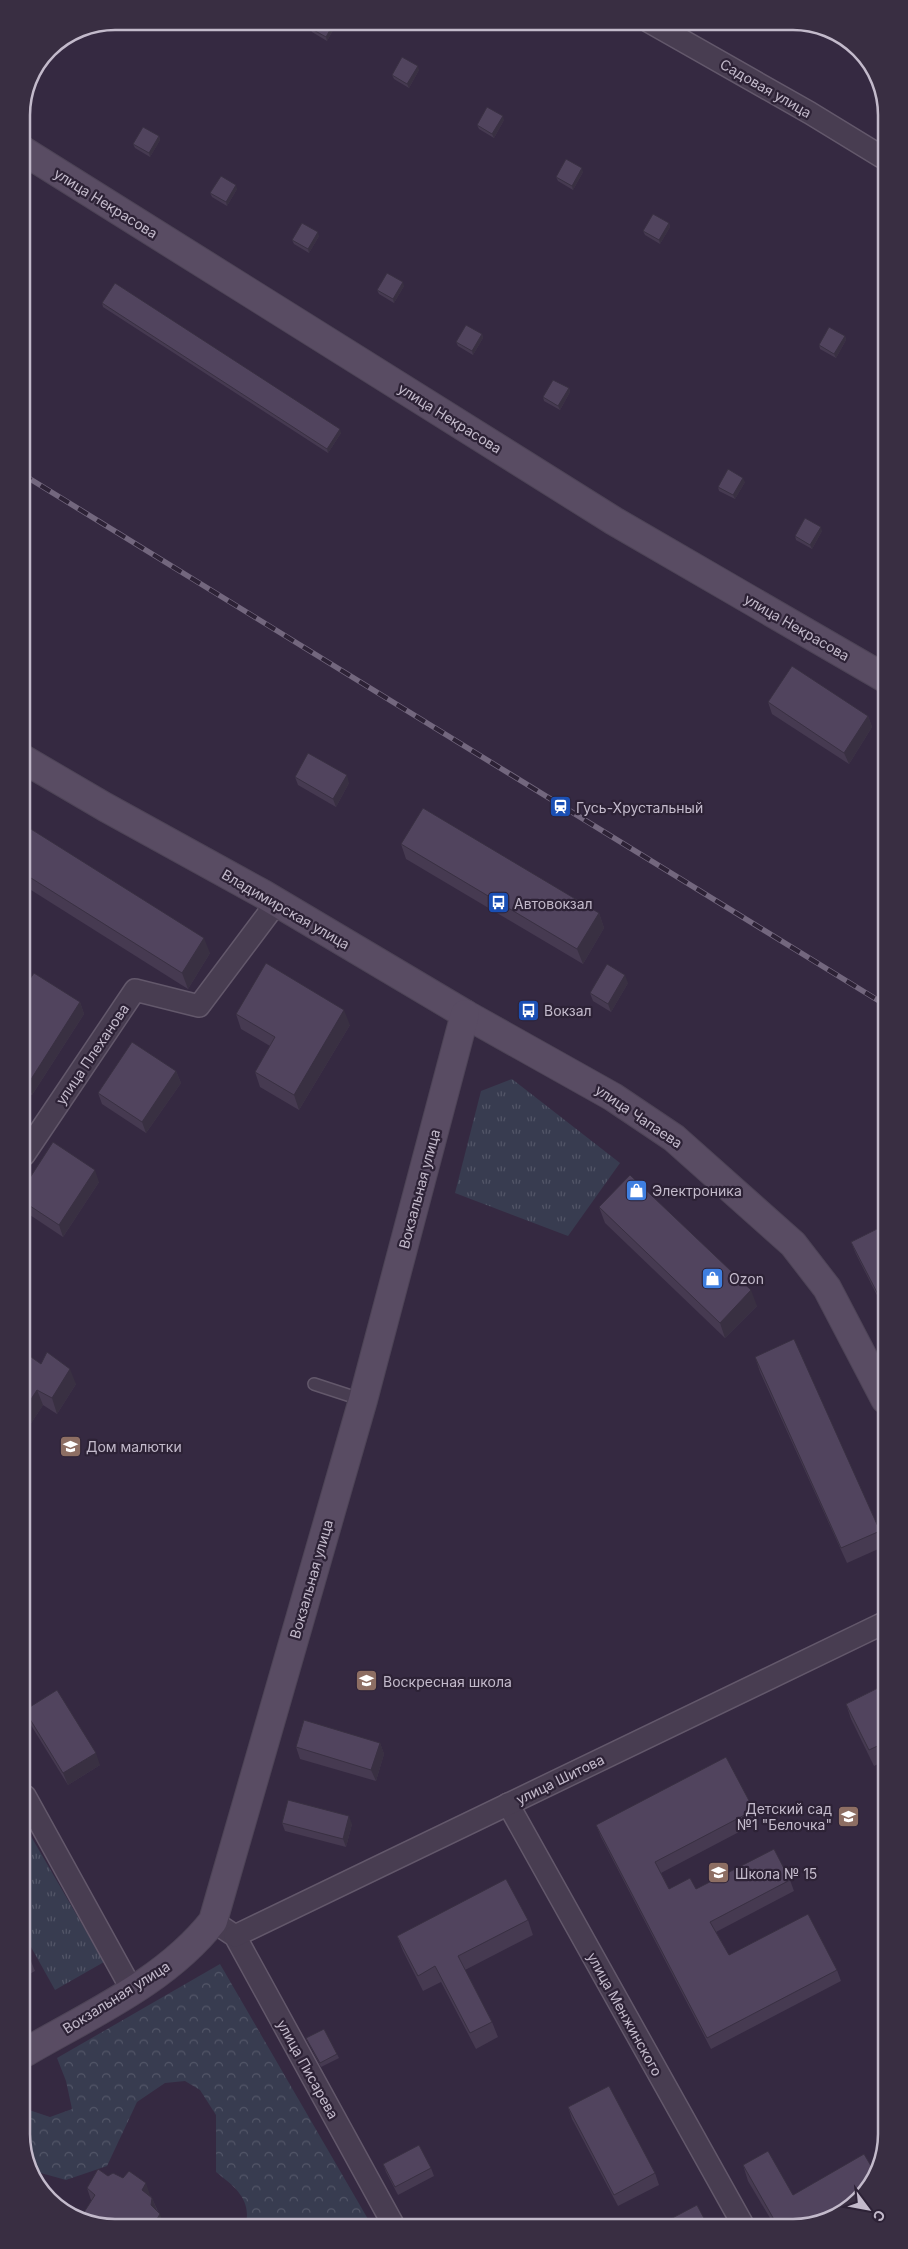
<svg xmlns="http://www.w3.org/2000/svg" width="908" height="2249" font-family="Inter,sans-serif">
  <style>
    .grass { fill: url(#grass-tufts) }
    .forest { fill: url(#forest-crowns) }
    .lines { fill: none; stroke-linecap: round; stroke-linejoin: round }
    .lane-casing { stroke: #63586b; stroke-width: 14 }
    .street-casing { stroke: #63586b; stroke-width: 24 }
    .secondary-casing { stroke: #4e4457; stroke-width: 30 }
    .lane { stroke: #483d51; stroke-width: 11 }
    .street { stroke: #483d51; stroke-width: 21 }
    .secondary { stroke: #594c63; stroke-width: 28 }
    .rail-casing { stroke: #73677e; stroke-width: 5.5 }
    .rail { stroke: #2d2236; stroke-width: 4; stroke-dasharray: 11; stroke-linecap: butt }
    .wall { fill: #463a51 }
    .shaded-wall { fill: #393042 }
    .building { fill: #51445e; stroke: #393042 }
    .labels { text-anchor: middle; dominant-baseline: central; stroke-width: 4.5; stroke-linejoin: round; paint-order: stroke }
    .street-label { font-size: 14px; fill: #c3bacb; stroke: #2d2236 }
    .poi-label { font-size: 14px; fill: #c3bacb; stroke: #2d2236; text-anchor: start }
    .rim { fill: none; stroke: #c3bacb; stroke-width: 2.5 }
  </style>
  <defs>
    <pattern id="grass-tufts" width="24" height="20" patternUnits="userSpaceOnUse" patternTransform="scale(1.25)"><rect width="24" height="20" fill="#383c50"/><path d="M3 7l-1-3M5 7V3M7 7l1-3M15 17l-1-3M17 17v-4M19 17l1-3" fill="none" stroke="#535668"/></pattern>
    <pattern id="forest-crowns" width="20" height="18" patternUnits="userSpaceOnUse" patternTransform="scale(1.25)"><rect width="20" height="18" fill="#383c50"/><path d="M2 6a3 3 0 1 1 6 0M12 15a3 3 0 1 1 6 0" fill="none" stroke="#535668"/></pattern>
  </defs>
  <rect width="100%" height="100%" fill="#352941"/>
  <g class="grass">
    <polygon points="512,1079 620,1163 568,1236 455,1193 481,1091"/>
    <polygon points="25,1826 104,1962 55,1990 26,1938"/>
  </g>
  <path class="forest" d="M220,1964L372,2226L245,2227C253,2200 235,2187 216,2172V2115L200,2090L185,2081L165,2083L137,2102L107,2166L66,2180L30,2170L26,2164V2109L50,2117L72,2109L66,2081L57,2058Z"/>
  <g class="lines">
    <defs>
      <polyline id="lane" points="314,1384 363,1400"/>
      <g id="street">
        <polyline points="648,21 810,113 882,157"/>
        <polyline points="24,1155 135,990 199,1006 277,902"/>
        <polyline points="25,1796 132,1990"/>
        <polyline points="508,1804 742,2223"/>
        <polyline points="223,1928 235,1936 394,2226"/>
        <polyline points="235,1936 886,1622"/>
      </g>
      <g id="secondary">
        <polyline points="22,150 614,521 883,677"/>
        <polyline points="23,759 105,807 263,894 465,1014 613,1097 674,1138 793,1244 827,1288 885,1399"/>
        <path d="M26,2052C91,2014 166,1981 213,1921L363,1400L465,1014"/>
      </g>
    </defs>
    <use href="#lane" class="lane-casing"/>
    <use href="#street" class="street-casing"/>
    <use href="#secondary" class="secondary-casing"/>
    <use href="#lane" class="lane"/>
    <use href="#street" class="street"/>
    <use href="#secondary" class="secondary"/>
    <defs>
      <polyline id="rail" points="22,474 884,1004"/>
    </defs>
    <use href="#rail" class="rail-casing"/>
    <use href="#rail" class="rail"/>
  </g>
  <g class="wall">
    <polygon points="337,23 327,41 312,32 310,28"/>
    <polygon points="419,70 409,88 394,79 392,75"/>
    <polygon points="504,120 494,138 479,129 477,125"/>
    <polygon points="159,136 160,140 150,157 135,148 133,144"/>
    <polygon points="583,172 573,190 558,181 556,177"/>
    <polygon points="237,189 227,206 212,197 210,193"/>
    <polygon points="669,223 670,227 660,244 645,235 643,231"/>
    <polygon points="319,236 309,253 294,244 292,240"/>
    <polygon points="404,286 394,303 379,294 377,290"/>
    <polygon points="102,303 341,433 328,453 103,307"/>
    <polygon points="482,334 483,338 473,355 458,346 456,342"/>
    <polygon points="845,336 846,340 836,358 820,349 819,345"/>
    <polygon points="569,388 570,392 560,410 544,401 543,397"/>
    <polygon points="745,482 735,499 719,491 718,487"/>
    <polygon points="822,531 812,549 796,540 795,536"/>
    <polygon points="883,572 883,589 878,587 877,583"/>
    <polygon points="768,702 868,716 872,727 849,764 772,714"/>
    <polygon points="295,777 349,783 336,807 298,785"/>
    <polygon points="23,824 210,953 188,989 23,885"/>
    <polygon points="401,844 599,913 604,928 583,964 406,859"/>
    <polygon points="628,983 611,1012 593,1001 590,993"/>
    <polygon points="23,989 80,1002 84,1014 32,1095 24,1090"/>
    <polygon points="236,1014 350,1025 299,1110 260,1087 255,1072 270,1046 241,1029"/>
    <polygon points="176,1071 181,1083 146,1133 102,1104 98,1093"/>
    <polygon points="99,1182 63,1237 24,1211 24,1187"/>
    <polygon points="599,1207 757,1306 725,1338 605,1223"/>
    <polygon points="885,1225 885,1311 856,1254 851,1242"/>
    <polygon points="755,1357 880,1531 885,1546 847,1563 760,1372"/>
    <polygon points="41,1364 76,1384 57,1414 43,1405 24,1434"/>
    <polygon points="886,1684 886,1760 874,1766 851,1719 846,1704"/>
    <polygon points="25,1712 100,1765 68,1785 29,1722"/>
    <polygon points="380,1743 384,1754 376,1781 300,1759 296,1747"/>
    <polygon points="754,1810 758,1822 661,1873 669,1889 696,1889 790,1880 794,1891 716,1932 729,1955 837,1970 841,1981 711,2049 601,1837 596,1825"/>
    <polygon points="282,1823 352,1824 346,1847 285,1831"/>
    <polygon points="528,1920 533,1935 465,1970 492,2022 498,2037 476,2049 441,1982 423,1991 403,1951 397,1936"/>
    <polygon points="26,1950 29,1956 35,1971 26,1976"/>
    <polygon points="306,2038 337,2054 339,2058 321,2067"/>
    <polygon points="568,2107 655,2173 659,2185 618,2206 572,2119"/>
    <polygon points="383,2164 431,2168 434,2176 398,2195 386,2172"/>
    <polygon points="743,2165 793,2195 823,2223 773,2223 748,2181"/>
    <polygon points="108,2176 151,2196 165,2227 108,2228 91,2200 87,2188"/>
  </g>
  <g class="shaded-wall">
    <polygon points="335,21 337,21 337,23 327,41 326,37"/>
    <polygon points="418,66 419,70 409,88 407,84"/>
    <polygon points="503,116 504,120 494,138 492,134"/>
    <polygon points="159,136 160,140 150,157 149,153"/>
    <polygon points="582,168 583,172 573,190 572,186"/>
    <polygon points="236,185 237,189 227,206 226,202"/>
    <polygon points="669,223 670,227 660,244 659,240"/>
    <polygon points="318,232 319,236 309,253 308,249"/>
    <polygon points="403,282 404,286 394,303 393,299"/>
    <polygon points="482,334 483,338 473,355 472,351"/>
    <polygon points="845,336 846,340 836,358 834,354"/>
    <polygon points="569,388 570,392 560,410 558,406"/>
    <polygon points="340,429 341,433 328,453 327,449"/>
    <polygon points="743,478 745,482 735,499 733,495"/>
    <polygon points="821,527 822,531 812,549 810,545"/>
    <polygon points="868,716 872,727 849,764 844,753"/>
    <polygon points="347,775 349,783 336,807 333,799"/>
    <polygon points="599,913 604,928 583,964 577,949"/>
    <polygon points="204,938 210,953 188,989 182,973"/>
    <polygon points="625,975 628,983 611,1012 608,1004"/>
    <polygon points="80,1002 84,1014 32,1095 28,1084"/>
    <polygon points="344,1010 350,1025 299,1110 294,1095"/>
    <polygon points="176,1071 181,1083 146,1133 142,1122"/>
    <polygon points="95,1170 99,1182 63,1237 59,1225"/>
    <polygon points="751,1290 757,1306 725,1338 720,1323"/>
    <polygon points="70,1369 76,1384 57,1414 52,1398"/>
    <polygon points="37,1390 43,1405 24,1434 24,1410"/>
    <polygon points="24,1450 28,1459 25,1465"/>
    <polygon points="380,1743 384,1754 376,1781 371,1770"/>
    <polygon points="96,1753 100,1765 68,1785 63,1773"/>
    <polygon points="349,1816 352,1824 346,1847 343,1839"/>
    <polygon points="146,2183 151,2198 142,2190"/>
    <polygon points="152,2198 158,2213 160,2214 165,2227 152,2227 151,2205"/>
  </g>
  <g class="building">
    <polygon points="314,21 335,21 326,37 310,28"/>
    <polygon points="402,57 418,66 407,84 392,75"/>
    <polygon points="487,107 503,116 492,134 477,125"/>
    <polygon points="143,127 159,136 149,153 133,144"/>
    <polygon points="566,159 582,168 572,186 556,177"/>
    <polygon points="221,176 236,185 226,202 210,193"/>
    <polygon points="653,214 669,223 659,240 643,231"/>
    <polygon points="302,223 318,232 308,249 292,240"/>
    <polygon points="387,273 403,282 393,299 377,290"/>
    <polygon points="115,283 340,429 327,449 102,303"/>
    <polygon points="466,325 482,334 472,351 456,342"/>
    <polygon points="829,327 845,336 834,354 819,345"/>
    <polygon points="553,380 569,388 558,406 543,397"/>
    <polygon points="728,469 743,478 733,495 718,487"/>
    <polygon points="805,518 821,527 810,545 795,536"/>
    <polygon points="883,572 883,586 877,583"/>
    <polygon points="792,666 868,716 844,753 768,702"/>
    <polygon points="308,753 347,775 333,799 295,777"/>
    <polygon points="423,808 599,913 577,949 401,844"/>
    <polygon points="23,824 204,938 182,973 23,873"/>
    <polygon points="266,963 344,1010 294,1095 255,1072 275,1037 236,1014"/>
    <polygon points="607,964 625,975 608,1004 590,993"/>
    <polygon points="34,973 80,1002 28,1084 24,1081 23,989"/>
    <polygon points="132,1042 176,1071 142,1122 98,1093"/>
    <polygon points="53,1142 95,1170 59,1225 24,1202 24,1187"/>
    <polygon points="630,1175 751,1290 720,1323 599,1207"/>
    <polygon points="885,1225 885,1308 851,1242"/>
    <polygon points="794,1339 880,1531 841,1548 755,1357"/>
    <polygon points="24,1352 41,1364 47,1352 70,1369 52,1398 37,1390 24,1410"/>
    <polygon points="886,1684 886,1742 869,1750 846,1704"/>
    <polygon points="57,1690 96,1753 63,1773 25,1711 25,1710"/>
    <polygon points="304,1720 380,1743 371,1770 296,1747"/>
    <polygon points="726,1757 754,1810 655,1862 669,1889 690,1878 696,1889 774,1849 790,1880 710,1922 729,1955 808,1914 837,1970 707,2038 596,1825"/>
    <polygon points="288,1800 349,1816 343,1839 282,1823"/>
    <polygon points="506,1879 528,1920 458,1956 492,2022 470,2033 435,1966 418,1976 397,1936"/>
    <polygon points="26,1950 29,1956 26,1958"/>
    <polygon points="324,2029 337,2054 320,2063 306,2038"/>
    <polygon points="609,2086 655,2173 614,2195 568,2107"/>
    <polygon points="419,2145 431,2168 395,2187 383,2164"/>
    <polygon points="768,2151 793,2195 864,2154 874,2171 868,2191 823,2223 776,2223 743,2165"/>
    <polygon points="98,2169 108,2176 113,2173 123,2178 129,2171 146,2183 142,2190 152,2198 151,2205 160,2214 152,2227 144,2227 140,2225 138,2227 108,2228 81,2217 95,2195 87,2188"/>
    <polygon points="697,2205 707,2224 661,2224"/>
    <polygon points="465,2220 468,2225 454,2225"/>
  </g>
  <defs>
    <symbol id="station-square" viewBox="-11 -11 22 22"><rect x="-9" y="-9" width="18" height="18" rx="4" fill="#1a4fb4" stroke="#2d2236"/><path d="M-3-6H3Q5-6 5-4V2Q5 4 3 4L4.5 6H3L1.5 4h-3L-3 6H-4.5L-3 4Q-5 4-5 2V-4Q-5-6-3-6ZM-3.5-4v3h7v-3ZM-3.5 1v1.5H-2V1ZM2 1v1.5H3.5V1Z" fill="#fff"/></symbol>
    <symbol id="bus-square" viewBox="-11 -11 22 22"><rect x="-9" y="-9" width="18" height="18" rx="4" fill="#1a4fb4" stroke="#2d2236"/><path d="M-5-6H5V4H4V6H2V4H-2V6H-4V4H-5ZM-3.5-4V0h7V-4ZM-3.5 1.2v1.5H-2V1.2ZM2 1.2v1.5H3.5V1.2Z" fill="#fff"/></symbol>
    <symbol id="shop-square" viewBox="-11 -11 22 22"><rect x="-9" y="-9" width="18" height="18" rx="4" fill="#3f7fe0" stroke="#2d2236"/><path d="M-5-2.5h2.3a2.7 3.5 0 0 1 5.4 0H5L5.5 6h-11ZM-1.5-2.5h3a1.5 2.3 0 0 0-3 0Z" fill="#fff"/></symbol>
    <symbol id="school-square" viewBox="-11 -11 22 22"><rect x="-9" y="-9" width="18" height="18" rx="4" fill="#8d6e63" stroke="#2d2236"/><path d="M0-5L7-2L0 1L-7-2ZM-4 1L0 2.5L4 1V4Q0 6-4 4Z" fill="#fff"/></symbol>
  </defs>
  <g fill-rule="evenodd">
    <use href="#station-square" x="548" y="794" width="25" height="25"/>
    <use href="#bus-square" x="486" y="890" width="25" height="25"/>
    <use href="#bus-square" x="516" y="998" width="25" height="25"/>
    <use href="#shop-square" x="624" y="1178" width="25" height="25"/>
    <use href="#shop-square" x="700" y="1266" width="25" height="25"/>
    <use href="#school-square" x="58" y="1434" width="25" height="25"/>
    <use href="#school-square" x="354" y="1668" width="25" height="25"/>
    <use href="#school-square" x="836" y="1804" width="25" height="25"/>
    <use href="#school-square" x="706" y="1860" width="25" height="25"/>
  </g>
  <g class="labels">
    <g class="street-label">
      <text transform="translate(766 88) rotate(30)">Садовая улица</text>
      <text transform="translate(106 203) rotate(32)">улица Некрасова</text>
      <text transform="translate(450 418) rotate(32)">улица Некрасова</text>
      <text transform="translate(797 627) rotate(30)">улица Некрасова</text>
      <text transform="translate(286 909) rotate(30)">Владимирская улица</text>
      <text transform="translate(92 1054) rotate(-56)">улица Плеханова</text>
      <text transform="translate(639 1116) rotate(34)">улица Чапаева</text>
      <text transform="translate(419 1189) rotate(-75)">Вокзальная улица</text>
      <text transform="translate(311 1579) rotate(-74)">Вокзальная улица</text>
      <text transform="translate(560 1779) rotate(-26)">улица Шитова</text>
      <text transform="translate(116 1997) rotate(-32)">Вокзальная улица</text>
      <text transform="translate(625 2014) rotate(61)">улица Менжинского</text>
      <text transform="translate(308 2069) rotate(61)">улица Писарева</text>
    </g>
    <g class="poi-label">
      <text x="576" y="807">Гусь-Хрустальный</text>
      <text x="514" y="903">Автовокзал</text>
      <text x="544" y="1010">Вокзал</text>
      <text x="652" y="1190">Электроника</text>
      <text x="729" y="1278">Ozon</text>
      <text x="86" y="1446">Дом малютки</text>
      <text x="383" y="1681">Воскресная школа</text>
      <text x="832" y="1808" text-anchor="end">Детский сад<tspan x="832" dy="16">№1 "Белочка"</tspan></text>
      <text x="735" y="1873">Школа № 15</text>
    </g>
  </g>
  <path d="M0 0H908V2249H0ZM115 30H793A85 85 0 0 1 878 115V2134A85 85 0 0 1 793 2219H115A85 85 0 0 1 30 2134V115A85 85 0 0 1 115 30Z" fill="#392e42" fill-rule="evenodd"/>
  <path class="rim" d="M115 30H793A85 85 0 0 1 878 115V2134A85 85 0 0 1 793 2219H115A85 85 0 0 1 30 2134V115A85 85 0 0 1 115 30Z"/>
  <g transform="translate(868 2209) rotate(122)" stroke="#2d2236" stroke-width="4" paint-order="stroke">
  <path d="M0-4L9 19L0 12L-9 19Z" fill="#c3bacb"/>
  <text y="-8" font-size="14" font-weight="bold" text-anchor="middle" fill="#c3bacb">С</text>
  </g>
</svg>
